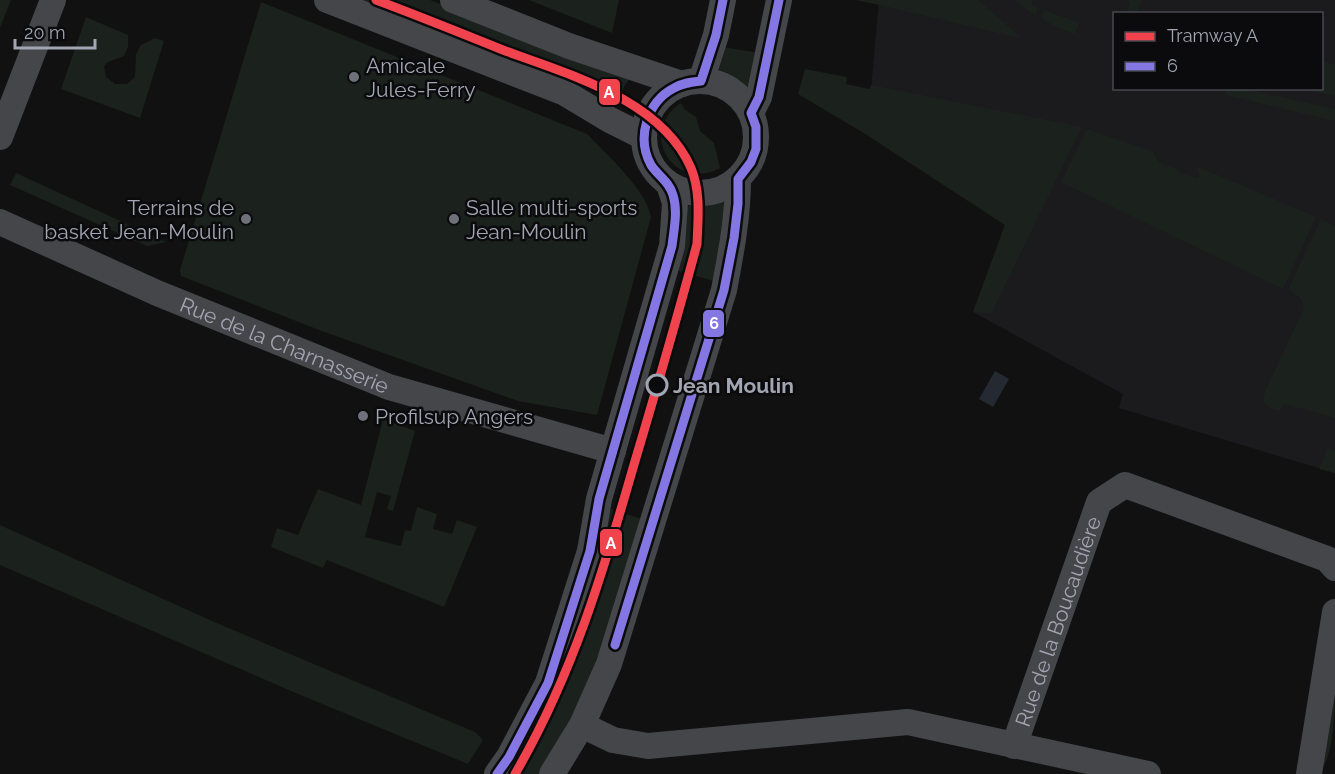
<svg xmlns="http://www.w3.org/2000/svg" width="1335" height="774" font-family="Raleway,sans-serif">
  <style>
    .built { fill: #1b1b1d; fill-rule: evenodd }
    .green { fill: #1b211c }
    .water { fill: #252a32 }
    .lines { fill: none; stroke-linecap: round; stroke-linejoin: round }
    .street { stroke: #45464a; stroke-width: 26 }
    .bus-1-casing { stroke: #0b0b0d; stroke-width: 14 }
    .bus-1 { stroke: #8577e3; stroke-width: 9 }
    .tram-1-casing { stroke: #0b0b0d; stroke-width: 14 }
    .tram-1 { stroke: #f1434d; stroke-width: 9 }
    .poi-dot { fill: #6f717a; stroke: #0b0b0d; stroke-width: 2 }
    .stop-dot { fill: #0b0b0d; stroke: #a2a5b2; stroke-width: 3 }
    .labels { text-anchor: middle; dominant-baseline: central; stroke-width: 5; stroke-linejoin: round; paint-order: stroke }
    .poi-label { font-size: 21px; fill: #a2a5b2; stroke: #0b0b0d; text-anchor: start }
    .street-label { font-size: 21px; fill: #a2a5b2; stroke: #0b0b0d }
    .stop-label { font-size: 21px; font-weight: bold; fill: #a2a5b2; stroke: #0b0b0d; text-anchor: start }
    .line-badge { stroke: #0b0b0d; stroke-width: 2 }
    .badge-label { font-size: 16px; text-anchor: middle; font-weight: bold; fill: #fff }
  </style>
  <rect width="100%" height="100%" fill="#111"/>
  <path class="built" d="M879,0H1335V473L1119,408L1123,394L973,312L1005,225L867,135ZM1114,14H1322V88H1114Z"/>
  <g class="green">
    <polygon points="0,0 11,0 0,28"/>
    <polygon points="360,0 430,0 629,79 615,102 570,82"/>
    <polygon points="529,0 619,0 612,33"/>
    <polygon points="856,0 978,0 1023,39 879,5"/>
    <polygon points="1014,0 1033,0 1032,5 1038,8 1035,15"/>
    <polygon points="1126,0 1142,0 1137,13 1126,13 1130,2"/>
    <path d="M261,2L587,134C607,155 646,189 651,217L597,415L518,401L319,330L181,276L180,270Z"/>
    <polygon points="1044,10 1079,23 1075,34 1056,27 1041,18"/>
    <polygon points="86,17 128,35 128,47 124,56 108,62 104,66 106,77 115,84 127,84 135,77 136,54 141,45 155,38 164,41 140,118 61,89"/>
    <polygon points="722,47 760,53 752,92 741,81 717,70"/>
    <polygon points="1322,62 1335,64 1335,96 1300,89 1322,88"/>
    <polygon points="805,69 847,77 846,84 870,89 871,85 1082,127 991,314 973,312 1005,225 867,135 798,94"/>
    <polygon points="1227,89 1246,89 1335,109 1335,121 1225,95"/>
    <path d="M681,103L684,109L696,117L700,131L714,143L720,168C674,193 637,132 681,103Z"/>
    <polygon points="1087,129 1152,151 1158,161 1168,167 1170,165 1183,174 1199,178 1197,167 1199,167 1316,217 1283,289 1061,182"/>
    <polygon points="16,173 166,242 147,246 10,185"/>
    <polygon points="728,201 717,282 676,270 686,206 706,206"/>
    <path d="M1321,219L1335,226V418L1284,404L1280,411L1270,408L1263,401L1265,391L1303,310C1305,298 1297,295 1288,290Z"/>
    <polygon points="383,419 415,431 393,511 387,509 391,496 377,492 365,537 401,546 405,530 411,531 417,507 437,514 433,529 452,534 457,520 477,527 444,607 327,560 323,568 271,547 277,528 298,535 318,489 361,505"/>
    <polygon points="1328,448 1335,451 1335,473 1319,469"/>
    <polygon points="611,509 642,519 592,678 544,774 504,774 576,628"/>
    <polygon points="0,525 212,621 475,732 483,740 468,764 298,694 0,565"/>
    <path d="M1335,682C1335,708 1335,751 1321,770Z"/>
  </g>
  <polygon class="water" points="995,371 1009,379 993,407 979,399"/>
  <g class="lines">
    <g class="street">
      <polyline points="327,0 565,93 610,120 644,137"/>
      <polyline points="453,0 569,46 682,84"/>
      <circle cx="700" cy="137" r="56"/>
      <polyline points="701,81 716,35 723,0"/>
      <polyline points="751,113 759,97 779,0"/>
      <polyline points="0,137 53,0"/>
      <path id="s1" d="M0,222L157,293L389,387L613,451"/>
      <polyline points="582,725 613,740 648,746 908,722 1148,774"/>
      <path id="s2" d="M1014,746L1099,502L1125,485L1327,559L1335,568"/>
      <polyline points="497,774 509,757 548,683 590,551 599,499 672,246 675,203 669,184"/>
      <path d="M552,774L582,725L609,664L724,290C731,253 738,217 738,179"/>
      <polyline points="1309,774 1335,612"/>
    </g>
    <defs>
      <g id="bus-1">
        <polyline points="615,645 724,290 734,238 738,204 738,179 751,162 756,149 756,127 751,113 759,97 779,0"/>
        <path d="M497,774L509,757L548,683L590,551L599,499L672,246C674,229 678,211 673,195C669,181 658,176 651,165C636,138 647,102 674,88C683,83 691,82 701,81L716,35L723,0"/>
      </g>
    </defs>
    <use href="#bus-1" class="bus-1-casing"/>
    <use href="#bus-1" class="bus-1"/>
    <defs>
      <path id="tram-1" d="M376,0C419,16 461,33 503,50C567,74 661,99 691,168C701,192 698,219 697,244C677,319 655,394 633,468C602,576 572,676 515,774"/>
    </defs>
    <use href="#tram-1" class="tram-1-casing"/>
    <use href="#tram-1" class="tram-1"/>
  </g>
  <g class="poi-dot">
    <circle cx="354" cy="77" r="6"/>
    <circle cx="246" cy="219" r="6"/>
    <circle cx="454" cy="219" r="6"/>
    <circle cx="363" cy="416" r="6"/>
  </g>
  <circle class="stop-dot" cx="657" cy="385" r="10"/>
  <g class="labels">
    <g class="poi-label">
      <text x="366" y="65">Amicale<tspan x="366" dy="24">Jules-Ferry</tspan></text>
      <text x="234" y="207" text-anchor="end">Terrains de<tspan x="234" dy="24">basket Jean-Moulin</tspan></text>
      <text x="466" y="207">Salle multi-sports<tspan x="466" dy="24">Jean-Moulin</tspan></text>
      <text x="375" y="416">Profilsup Angers</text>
    </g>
    <g class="street-label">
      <text stroke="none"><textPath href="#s1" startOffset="310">Rue de la Charnasserie</textPath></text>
      <text stroke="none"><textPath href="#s2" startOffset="132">Rue de la Boucaudière</textPath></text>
    </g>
    <g class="stop-label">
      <text x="673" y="385">Jean Moulin</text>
    </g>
  </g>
  <g class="line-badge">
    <rect x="598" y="78" width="23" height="28" rx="6" fill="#f1434d"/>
    <rect x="702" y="309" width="23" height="29" rx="6" fill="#8577e3"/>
    <rect x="599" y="528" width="24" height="29" rx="6" fill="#f1434d"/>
  </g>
  <g class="badge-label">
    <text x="609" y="98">A</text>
    <text x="714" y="329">6</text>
    <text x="611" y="549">A</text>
  </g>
  <rect x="1113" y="12" width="210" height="78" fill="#0b0b0d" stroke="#47494f" stroke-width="1.5"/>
  <rect x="1125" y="32" width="30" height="9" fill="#f1434d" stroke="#47494f" stroke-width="1.5"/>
  <text x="1167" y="42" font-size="18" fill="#a2a5b2">Tramway A</text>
  <rect x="1125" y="62" width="30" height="9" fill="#8577e3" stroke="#47494f" stroke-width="1.5"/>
  <text x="1167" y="72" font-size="18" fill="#a2a5b2">6</text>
  <path d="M15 39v9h80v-9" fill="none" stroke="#a2a5b2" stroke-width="3"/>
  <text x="24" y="39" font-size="18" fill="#a2a5b2" stroke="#0b0b0d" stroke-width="4.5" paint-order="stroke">20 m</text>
</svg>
